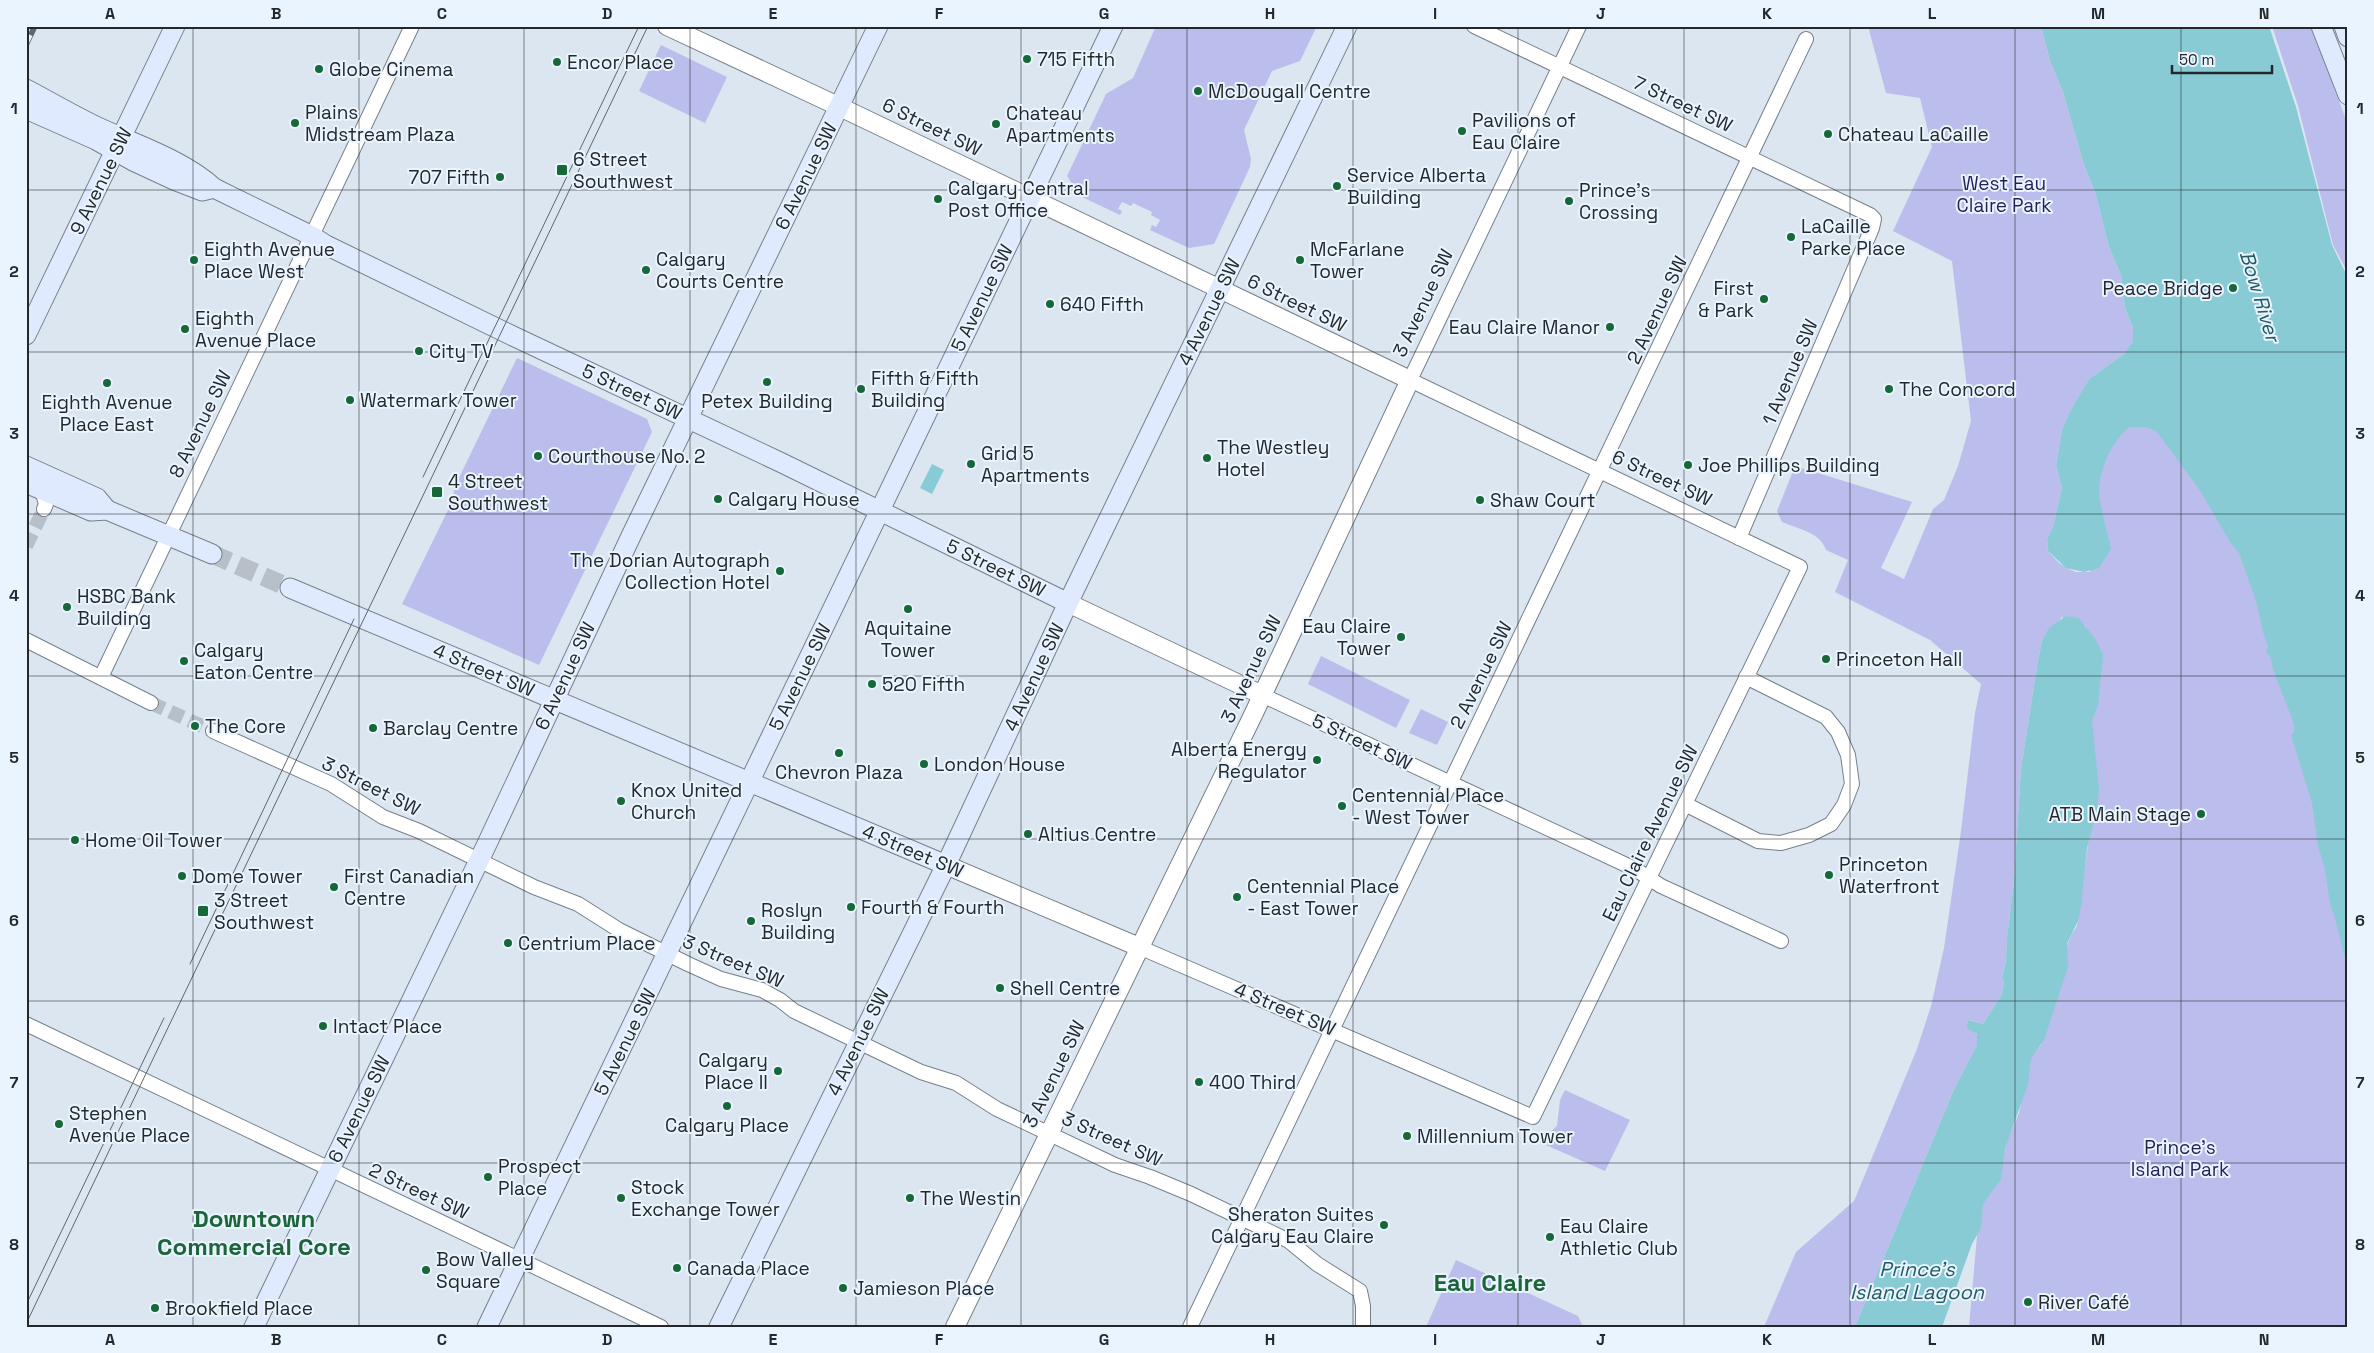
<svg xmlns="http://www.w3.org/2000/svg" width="2374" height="1353" font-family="'Space Grotesk',sans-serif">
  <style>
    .green { fill: #bbbdec }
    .water { fill: #88cbd5 }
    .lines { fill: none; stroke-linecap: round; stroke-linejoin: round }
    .minor-tunnel { stroke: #b7c0c9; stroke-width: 14; stroke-dasharray: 14 7; stroke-linecap: butt }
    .secondary-tunnel { stroke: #b7c0c9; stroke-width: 19; stroke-dasharray: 19 9; stroke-linecap: butt }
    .minor-casing { stroke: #778089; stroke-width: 16 }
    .tertiary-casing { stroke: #778089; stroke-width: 20 }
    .secondary-casing { stroke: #778089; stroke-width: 21 }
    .minor { stroke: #fff; stroke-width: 14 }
    .tertiary { stroke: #fff; stroke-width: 18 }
    .secondary { stroke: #e0eaff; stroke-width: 19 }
    .tram { stroke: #60666c; stroke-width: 1 }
    .rail-casing { stroke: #60666c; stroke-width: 5.5 }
    .rail { stroke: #e9f4fe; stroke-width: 4; stroke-dasharray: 11; stroke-linecap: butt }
    .grid { fill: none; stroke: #24282c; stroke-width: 1; stroke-opacity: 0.55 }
    .poi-dot { fill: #166838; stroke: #e9f4fe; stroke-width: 2 }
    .labels { text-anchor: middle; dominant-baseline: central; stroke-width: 4; stroke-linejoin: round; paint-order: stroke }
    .poi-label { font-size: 19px; fill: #24282c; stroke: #e9f4fe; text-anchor: start }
    .street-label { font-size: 19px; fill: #24282c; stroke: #e9f4fe }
    .park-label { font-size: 19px; fill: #251f58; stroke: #e9f4fe }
    .water-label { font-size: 20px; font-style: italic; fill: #235b63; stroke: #e9f4fe }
    .district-label { font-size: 24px; font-weight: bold; fill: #1d6438; stroke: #e9f4fe }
    .neatline { fill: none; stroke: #24282c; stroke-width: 2 }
    .grid-label { font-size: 16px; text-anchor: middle; font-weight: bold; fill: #24282c }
  </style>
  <rect width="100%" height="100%" fill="#dce6f0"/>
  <g class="green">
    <polygon points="1156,26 1317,26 1300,61 1272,71 1244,130 1251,159 1250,167 1214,244 1189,248 1150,230 1152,225 1156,227 1160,220 1151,215 1152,212 1133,203 1131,206 1122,202 1118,209 1122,211 1120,215 1080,196 1067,176 1106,94 1133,78"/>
    <path d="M1868,26H2041L2050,61L2063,92L2083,162L2096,195L2109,247L2121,275L2125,308L2133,328V341L2124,354L2089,379L2070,411L2062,430L2056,466L2062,488L2053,527L2047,539L2048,551L2059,563L2069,569L2076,572H2090L2095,485L2103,456L2122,426L2144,422L2163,432L2244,553L2298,723L2348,952V1327H1969L1980,1202L1997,1178L2008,1139L2019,1113L2030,1059L2041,1045L2067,965C2063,949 2069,939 2077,926L2094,800L2086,626L2079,621L2063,616L2042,641L2038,660L2021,769L2014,880L2007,938L2006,962L2002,975L2004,982L2002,994L1983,1024L1969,1020L1979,1039L1977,1045L1955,1087L1855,1327H1764L1796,1252L1854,1201L1917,1049L1931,1006L1944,948L1961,831L1975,713L1981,684L1930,640L1835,592L1848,560L1826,550C1820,532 1798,529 1782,522L1777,511L1795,466L1912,502L1881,568L1904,579L1933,509L1944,500L1958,466L1971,421L1952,261L1893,231L1932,147L1920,98L1886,93Z"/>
    <polygon points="2272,26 2311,26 2348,125 2348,273 2333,245 2298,106"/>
    <polygon points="661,45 727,77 705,123 639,91"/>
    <polygon points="517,358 647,419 652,432 539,665 402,604 452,502 455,486"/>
    <polygon points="1321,656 1410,700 1396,728 1308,684"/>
    <polygon points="1421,709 1448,722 1437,745 1409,733"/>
    <polygon points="1565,1090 1630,1120 1605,1171 1539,1142 1557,1126 1560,1100"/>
    <polygon points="1456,1260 1578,1316 1583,1327 1426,1327"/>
  </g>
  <g class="water">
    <path d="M2041,26H2269L2296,107L2332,245L2348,278V969L2335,918L2330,904L2325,869L2318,846L2312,803L2291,735L2294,732V724L2274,672L2270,656L2266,652L2268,646L2263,632L2257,604L2239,553L2230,542L2199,489L2157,432L2147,427H2129C2112,442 2101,465 2099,488C2098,502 2108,533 2111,549L2099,568L2084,572L2066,568L2048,551L2047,539L2053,527L2062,488L2056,466L2062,430L2070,411L2089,379L2124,354L2133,341V328L2125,308L2121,275L2109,247L2096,195L2083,162L2063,92L2050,61Z"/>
    <polygon points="932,464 944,470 932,494 920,488"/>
    <polygon points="2063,616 2079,618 2096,640 2103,655 2098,706 2092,720 2099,789 2097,811 2087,848 2081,906 2078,921 2067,944 2068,967 2044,1040 2031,1059 2028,1084 2005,1149 2001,1179 1983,1204 1981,1228 1972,1244 1942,1327 1855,1327 1955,1087 1977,1045 1977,1034 1967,1028 1968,1020 1983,1024 2002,994 2004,982 2002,976 2006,962 2007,938 2014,880 2021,769 2038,660 2042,641 2049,628 2063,618"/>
  </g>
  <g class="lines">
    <g class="minor-tunnel">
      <polyline points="26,546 44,509"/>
      <polyline points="151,703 213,731"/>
    </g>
    <polyline class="secondary-tunnel" points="212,554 290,588"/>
    <defs>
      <g id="minor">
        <polyline points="1474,26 1870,215 1874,219 1872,228 1739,538"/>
        <polyline points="42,490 46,504 44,509"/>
        <polyline points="26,640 151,703"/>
        <polyline points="101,677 412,26"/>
        <polyline points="1262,695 1635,869 1661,886 1781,941"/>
        <polyline points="213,731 331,784 383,817 419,831 534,887 578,904 619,930 688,964 721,979 762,990 780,1000 794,1011 921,1072 956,1083 997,1109 1115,1165 1150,1177 1191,1194 1289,1241 1317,1264 1360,1291 1363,1306 1363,1327"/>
        <polyline points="1685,804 1758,841 1781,843 1809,835 1831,824 1844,805 1852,784 1848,755 1838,732 1826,717 1746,677"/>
        <polyline points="1139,947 1533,1117 1800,567 1410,380 1579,26"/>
        <polyline points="26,1024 661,1327"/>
        <path d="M1190,1327C1393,897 1603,470 1806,39"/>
      </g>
      <g id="tertiary">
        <polyline points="667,26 840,107 1410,380 1254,713 955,1327"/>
        <polyline points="1068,603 1262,695"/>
        <polyline points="946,865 1139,947"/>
      </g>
      <g id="secondary">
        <polyline points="2321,26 2348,95"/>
        <polyline points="2344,26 2348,37"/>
        <path d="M26,89C51,102 76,117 102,129C136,144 187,162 214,188L312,236L326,245L515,337L782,463L1068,603"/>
        <polyline points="26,109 96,140 135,162 176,181 202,191 214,188"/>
        <polyline points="26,335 175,26"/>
        <polyline points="26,466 97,498 107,510"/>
        <polyline points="26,483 91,511 107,510 212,554"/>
        <polyline points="290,588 946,865"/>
        <polyline points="254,1327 486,846 631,536 878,26"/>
        <polyline points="487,1327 1113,26"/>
        <polyline points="719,1327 946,865 1068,603 1347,26"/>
      </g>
    </defs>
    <use href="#minor" class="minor-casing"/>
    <use href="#tertiary" class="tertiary-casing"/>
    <use href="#secondary" class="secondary-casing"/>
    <use href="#minor" class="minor"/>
    <use href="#tertiary" class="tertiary"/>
    <use href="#secondary" class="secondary"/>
    <g class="tram">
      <polyline points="423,477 639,26"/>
      <polyline points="190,964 354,619"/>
      <polyline points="26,1305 164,1018"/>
      <polyline points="26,1324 648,26"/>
    </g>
    <defs>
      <polyline id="rail" points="26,45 35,26"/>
    </defs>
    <use href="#rail" class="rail-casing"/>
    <use href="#rail" class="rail"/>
  </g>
  <path class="grid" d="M193,26V1327M359,26V1327M524,26V1327M690,26V1327M856,26V1327M1021,26V1327M1187,26V1327M1353,26V1327M1518,26V1327M1684,26V1327M1850,26V1327M2015,26V1327M2181,26V1327M26,190H2348M26,352H2348M26,514H2348M26,676H2348M26,839H2348M26,1001H2348M26,1163H2348"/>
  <g class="poi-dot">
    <circle cx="1027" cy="59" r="5"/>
    <circle cx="557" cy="62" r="5"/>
    <circle cx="319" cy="69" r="5"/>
    <circle cx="1198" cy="91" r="5"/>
    <circle cx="295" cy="123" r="5"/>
    <circle cx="996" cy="124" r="5"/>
    <circle cx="1462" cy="131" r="5"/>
    <circle cx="1828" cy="134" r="5"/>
    <rect x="556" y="164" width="12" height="12" rx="2.5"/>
    <circle cx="500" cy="177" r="5"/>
    <circle cx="1337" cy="186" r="5"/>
    <circle cx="938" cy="199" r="5"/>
    <circle cx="1569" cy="201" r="5"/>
    <circle cx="1791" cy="237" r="5"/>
    <circle cx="194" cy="260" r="5"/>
    <circle cx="1300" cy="260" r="5"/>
    <circle cx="646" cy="270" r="5"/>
    <circle cx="2233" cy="288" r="5"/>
    <circle cx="1764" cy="299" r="5"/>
    <circle cx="1050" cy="304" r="5"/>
    <circle cx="1610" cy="327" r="5"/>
    <circle cx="185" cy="329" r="5"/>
    <circle cx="419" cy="351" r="5"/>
    <circle cx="767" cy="382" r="5"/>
    <circle cx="107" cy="383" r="5"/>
    <circle cx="861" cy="389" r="5"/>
    <circle cx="1889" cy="389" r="5"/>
    <circle cx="350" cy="400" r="5"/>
    <circle cx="538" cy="456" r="5"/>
    <circle cx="1207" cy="458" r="5"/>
    <circle cx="971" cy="464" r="5"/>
    <circle cx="1688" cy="465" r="5"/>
    <rect x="431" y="486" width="12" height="12" rx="2.5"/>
    <circle cx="718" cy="499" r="5"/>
    <circle cx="1480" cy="500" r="5"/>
    <circle cx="780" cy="571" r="5"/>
    <circle cx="67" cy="607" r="5"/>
    <circle cx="908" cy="609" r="5"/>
    <circle cx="1401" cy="637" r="5"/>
    <circle cx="1826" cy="659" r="5"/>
    <circle cx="184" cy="661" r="5"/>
    <circle cx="872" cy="684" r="5"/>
    <circle cx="195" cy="726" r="5"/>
    <circle cx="373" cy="728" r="5"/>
    <circle cx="839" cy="753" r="5"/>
    <circle cx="1317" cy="760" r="5"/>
    <circle cx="924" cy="764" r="5"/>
    <circle cx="621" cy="801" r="5"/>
    <circle cx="1342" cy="806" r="5"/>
    <circle cx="2201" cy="814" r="5"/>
    <circle cx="1028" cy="834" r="5"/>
    <circle cx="75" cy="840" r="5"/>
    <circle cx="1829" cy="875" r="5"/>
    <circle cx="182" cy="876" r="5"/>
    <circle cx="334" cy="887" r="5"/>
    <circle cx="1237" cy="897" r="5"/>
    <circle cx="851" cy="907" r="5"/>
    <rect x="197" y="905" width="12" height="12" rx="2.5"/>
    <circle cx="751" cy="921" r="5"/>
    <circle cx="508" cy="943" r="5"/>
    <circle cx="1000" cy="988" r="5"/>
    <circle cx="323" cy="1026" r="5"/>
    <circle cx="778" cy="1071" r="5"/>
    <circle cx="1199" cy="1082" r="5"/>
    <circle cx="727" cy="1106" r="5"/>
    <circle cx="59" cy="1124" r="5"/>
    <circle cx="1407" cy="1136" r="5"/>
    <circle cx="488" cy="1177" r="5"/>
    <circle cx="621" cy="1198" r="5"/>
    <circle cx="910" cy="1198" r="5"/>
    <circle cx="1384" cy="1225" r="5"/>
    <circle cx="1550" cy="1237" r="5"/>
    <circle cx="677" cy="1268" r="5"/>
    <circle cx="426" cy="1270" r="5"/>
    <circle cx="843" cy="1288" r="5"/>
    <circle cx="2028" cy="1302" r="5"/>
    <circle cx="155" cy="1308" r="5"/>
  </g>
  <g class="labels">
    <g class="poi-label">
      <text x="1037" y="59">715 Fifth</text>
      <text x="567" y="62">Encor Place</text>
      <text x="329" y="69">Globe Cinema</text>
      <text x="1208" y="91">McDougall Centre</text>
      <text x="305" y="112">Plains<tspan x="305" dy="22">Midstream Plaza</tspan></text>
      <text x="1006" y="113">Chateau<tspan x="1006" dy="22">Apartments</tspan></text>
      <text x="1472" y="120">Pavilions of<tspan x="1472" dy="22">Eau Claire</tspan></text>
      <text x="1838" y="134">Chateau LaCaille</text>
      <text x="573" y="159">6 Street<tspan x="573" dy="22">Southwest</tspan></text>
      <text x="1347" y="175">Service Alberta<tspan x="1347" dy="22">Building</tspan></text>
      <text x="490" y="177" text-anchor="end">707 Fifth</text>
      <text x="948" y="188">Calgary Central<tspan x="948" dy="22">Post Office</tspan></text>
      <text x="1579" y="190">Prince's<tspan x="1579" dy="22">Crossing</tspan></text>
      <text x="1801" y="226">LaCaille<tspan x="1801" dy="22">Parke Place</tspan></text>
      <text x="204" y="249">Eighth Avenue<tspan x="204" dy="22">Place West</tspan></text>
      <text x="1310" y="249">McFarlane<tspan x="1310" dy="22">Tower</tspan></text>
      <text x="656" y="259">Calgary<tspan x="656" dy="22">Courts Centre</tspan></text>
      <text x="1754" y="288" text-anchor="end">First<tspan x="1754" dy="22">&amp; Park</tspan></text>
      <text x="2223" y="288" text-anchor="end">Peace Bridge</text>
      <text x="1060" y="304">640 Fifth</text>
      <text x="195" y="318">Eighth<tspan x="195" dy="22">Avenue Place</tspan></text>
      <text x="1600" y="327" text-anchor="end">Eau Claire Manor</text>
      <text x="429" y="351">City TV</text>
      <text x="871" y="378">Fifth &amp; Fifth<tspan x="871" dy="22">Building</tspan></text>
      <text x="1899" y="389">The Concord</text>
      <text x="360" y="400">Watermark Tower</text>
      <text x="767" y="401" text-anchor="middle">Petex Building</text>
      <text x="107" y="402" text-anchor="middle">Eighth Avenue<tspan x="107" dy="22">Place East</tspan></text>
      <text x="1217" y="447">The Westley<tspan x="1217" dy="22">Hotel</tspan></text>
      <text x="981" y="453">Grid 5<tspan x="981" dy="22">Apartments</tspan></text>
      <text x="548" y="456">Courthouse No. 2</text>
      <text x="1698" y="465">Joe Phillips Building</text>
      <text x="448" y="481">4 Street<tspan x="448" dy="22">Southwest</tspan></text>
      <text x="728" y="499">Calgary House</text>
      <text x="1490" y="500">Shaw Court</text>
      <text x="770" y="560" text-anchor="end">The Dorian Autograph<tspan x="770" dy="22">Collection Hotel</tspan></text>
      <text x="77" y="596">HSBC Bank<tspan x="77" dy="22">Building</tspan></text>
      <text x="1391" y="626" text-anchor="end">Eau Claire<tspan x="1391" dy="22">Tower</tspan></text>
      <text x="908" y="628" text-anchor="middle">Aquitaine<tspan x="908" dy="22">Tower</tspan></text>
      <text x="194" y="650">Calgary<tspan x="194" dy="22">Eaton Centre</tspan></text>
      <text x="1836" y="659">Princeton Hall</text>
      <text x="882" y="684">520 Fifth</text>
      <text x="205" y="726">The Core</text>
      <text x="383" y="728">Barclay Centre</text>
      <text x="1307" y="749" text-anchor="end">Alberta Energy<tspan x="1307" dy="22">Regulator</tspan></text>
      <text x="934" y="764">London House</text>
      <text x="839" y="772" text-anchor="middle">Chevron Plaza</text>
      <text x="631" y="790">Knox United<tspan x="631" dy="22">Church</tspan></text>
      <text x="1352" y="795">Centennial Place<tspan x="1352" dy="22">- West Tower</tspan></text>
      <text x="2191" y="814" text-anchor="end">ATB Main Stage</text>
      <text x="1038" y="834">Altius Centre</text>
      <text x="85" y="840">Home Oil Tower</text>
      <text x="1839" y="864">Princeton<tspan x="1839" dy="22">Waterfront</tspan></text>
      <text x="192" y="876">Dome Tower</text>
      <text x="344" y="876">First Canadian<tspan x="344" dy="22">Centre</tspan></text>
      <text x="1247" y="886">Centennial Place<tspan x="1247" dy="22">- East Tower</tspan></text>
      <text x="214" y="900">3 Street<tspan x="214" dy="22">Southwest</tspan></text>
      <text x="861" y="907">Fourth &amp; Fourth</text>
      <text x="761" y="910">Roslyn<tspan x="761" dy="22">Building</tspan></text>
      <text x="518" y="943">Centrium Place</text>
      <text x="1010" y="988">Shell Centre</text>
      <text x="333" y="1026">Intact Place</text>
      <text x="768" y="1060" text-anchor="end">Calgary<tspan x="768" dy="22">Place II</tspan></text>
      <text x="1209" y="1082">400 Third</text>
      <text x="69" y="1113">Stephen<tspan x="69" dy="22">Avenue Place</tspan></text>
      <text x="727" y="1125" text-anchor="middle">Calgary Place</text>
      <text x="1417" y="1136">Millennium Tower</text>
      <text x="498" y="1166">Prospect<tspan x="498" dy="22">Place</tspan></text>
      <text x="631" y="1187">Stock<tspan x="631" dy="22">Exchange Tower</tspan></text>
      <text x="920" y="1198">The Westin</text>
      <text x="1374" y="1214" text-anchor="end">Sheraton Suites<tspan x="1374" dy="22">Calgary Eau Claire</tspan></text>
      <text x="1560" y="1226">Eau Claire<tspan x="1560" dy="22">Athletic Club</tspan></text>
      <text x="436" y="1259">Bow Valley<tspan x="436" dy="22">Square</tspan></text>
      <text x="687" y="1268">Canada Place</text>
      <text x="853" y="1288">Jamieson Place</text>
      <text x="2038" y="1302">River Café</text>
      <text x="165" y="1308">Brookfield Place</text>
    </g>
    <g class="street-label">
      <text transform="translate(1683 104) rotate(25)">7 Street SW</text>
      <text transform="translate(932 127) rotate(26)">6 Street SW</text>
      <text transform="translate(806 176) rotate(-64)">6 Avenue SW</text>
      <text transform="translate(101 181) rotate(-64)">9 Avenue SW</text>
      <text transform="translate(982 298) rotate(-64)">5 Avenue SW</text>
      <text transform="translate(1297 303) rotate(26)">6 Street SW</text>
      <text transform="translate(1423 303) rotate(-65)">3 Avenue SW</text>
      <text transform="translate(1657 310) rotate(-65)">2 Avenue SW</text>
      <text transform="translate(1209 312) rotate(-64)">4 Avenue SW</text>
      <text transform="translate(1790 372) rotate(-67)">1 Avenue SW</text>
      <text transform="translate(632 392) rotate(25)">5 Street SW</text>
      <text transform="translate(200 424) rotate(-64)">8 Avenue SW</text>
      <text transform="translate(1662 478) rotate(25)">6 Street SW</text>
      <text transform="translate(996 568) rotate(26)">5 Street SW</text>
      <text transform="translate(1251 669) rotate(-65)">3 Avenue SW</text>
      <text transform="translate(484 670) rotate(23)">4 Street SW</text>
      <text transform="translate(1481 675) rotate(-64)">2 Avenue SW</text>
      <text transform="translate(565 676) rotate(-65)">6 Avenue SW</text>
      <text transform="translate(800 677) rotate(-64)">5 Avenue SW</text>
      <text transform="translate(1034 677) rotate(-65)">4 Avenue SW</text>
      <text transform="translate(1362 742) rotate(25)">5 Street SW</text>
      <text transform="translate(371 786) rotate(27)">3 Street SW</text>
      <text transform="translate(1650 833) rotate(-64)">Eau Claire Avenue SW</text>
      <text transform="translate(913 851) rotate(23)">4 Street SW</text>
      <text transform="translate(733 961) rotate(23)">3 Street SW</text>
      <text transform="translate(1285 1009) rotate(23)">4 Street SW</text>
      <text transform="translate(625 1042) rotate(-64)">5 Avenue SW</text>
      <text transform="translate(858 1042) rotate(-64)">4 Avenue SW</text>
      <text transform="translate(1054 1074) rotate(-64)">3 Avenue SW</text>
      <text transform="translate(359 1109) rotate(-64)">6 Avenue SW</text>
      <text transform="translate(1112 1139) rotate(24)">3 Street SW</text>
      <text transform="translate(419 1191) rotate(25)">2 Street SW</text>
    </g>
    <g class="park-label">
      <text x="2004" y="183">West Eau<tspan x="2004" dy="22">Claire Park</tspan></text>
      <text x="2180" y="1147">Prince's<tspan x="2180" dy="22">Island Park</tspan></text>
    </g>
    <g class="water-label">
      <text transform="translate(2260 296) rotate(73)">Bow River</text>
      <text x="1917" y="1269">Prince's<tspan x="1917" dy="23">Island Lagoon</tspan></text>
    </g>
    <g class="district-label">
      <text x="254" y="1218">Downtown<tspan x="254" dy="28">Commercial Core</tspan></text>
      <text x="1490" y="1282">Eau Claire</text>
    </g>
  </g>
  <rect width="2374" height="1353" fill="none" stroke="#e9f4fe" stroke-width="55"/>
  <path d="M2172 65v8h100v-8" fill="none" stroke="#24282c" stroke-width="2.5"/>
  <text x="2179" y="65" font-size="15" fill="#24282c" stroke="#e9f4fe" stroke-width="4" paint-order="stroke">50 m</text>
  <rect x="28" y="28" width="2318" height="1298" class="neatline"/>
  <g class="grid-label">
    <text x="110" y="19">A</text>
    <text x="276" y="19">B</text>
    <text x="442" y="19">C</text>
    <text x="607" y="19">D</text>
    <text x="773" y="19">E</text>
    <text x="939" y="19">F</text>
    <text x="1104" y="19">G</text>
    <text x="1270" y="19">H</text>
    <text x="1435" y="19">I</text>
    <text x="1601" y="19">J</text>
    <text x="1767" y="19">K</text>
    <text x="1932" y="19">L</text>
    <text x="2098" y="19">M</text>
    <text x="2264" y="19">N</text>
    <text x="14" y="114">1</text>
    <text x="2360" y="114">1</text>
    <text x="14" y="277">2</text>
    <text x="2360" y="277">2</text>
    <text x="14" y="439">3</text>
    <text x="2360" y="439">3</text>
    <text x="14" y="601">4</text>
    <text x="2360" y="601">4</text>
    <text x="14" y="763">5</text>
    <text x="2360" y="763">5</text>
    <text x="14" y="926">6</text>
    <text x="2360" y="926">6</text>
    <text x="14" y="1088">7</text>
    <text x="2360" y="1088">7</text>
    <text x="14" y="1250">8</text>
    <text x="2360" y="1250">8</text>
    <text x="110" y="1345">A</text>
    <text x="276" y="1345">B</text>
    <text x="442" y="1345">C</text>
    <text x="607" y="1345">D</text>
    <text x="773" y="1345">E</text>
    <text x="939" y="1345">F</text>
    <text x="1104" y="1345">G</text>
    <text x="1270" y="1345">H</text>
    <text x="1435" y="1345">I</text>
    <text x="1601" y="1345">J</text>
    <text x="1767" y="1345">K</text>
    <text x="1932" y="1345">L</text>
    <text x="2098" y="1345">M</text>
    <text x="2264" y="1345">N</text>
  </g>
</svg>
